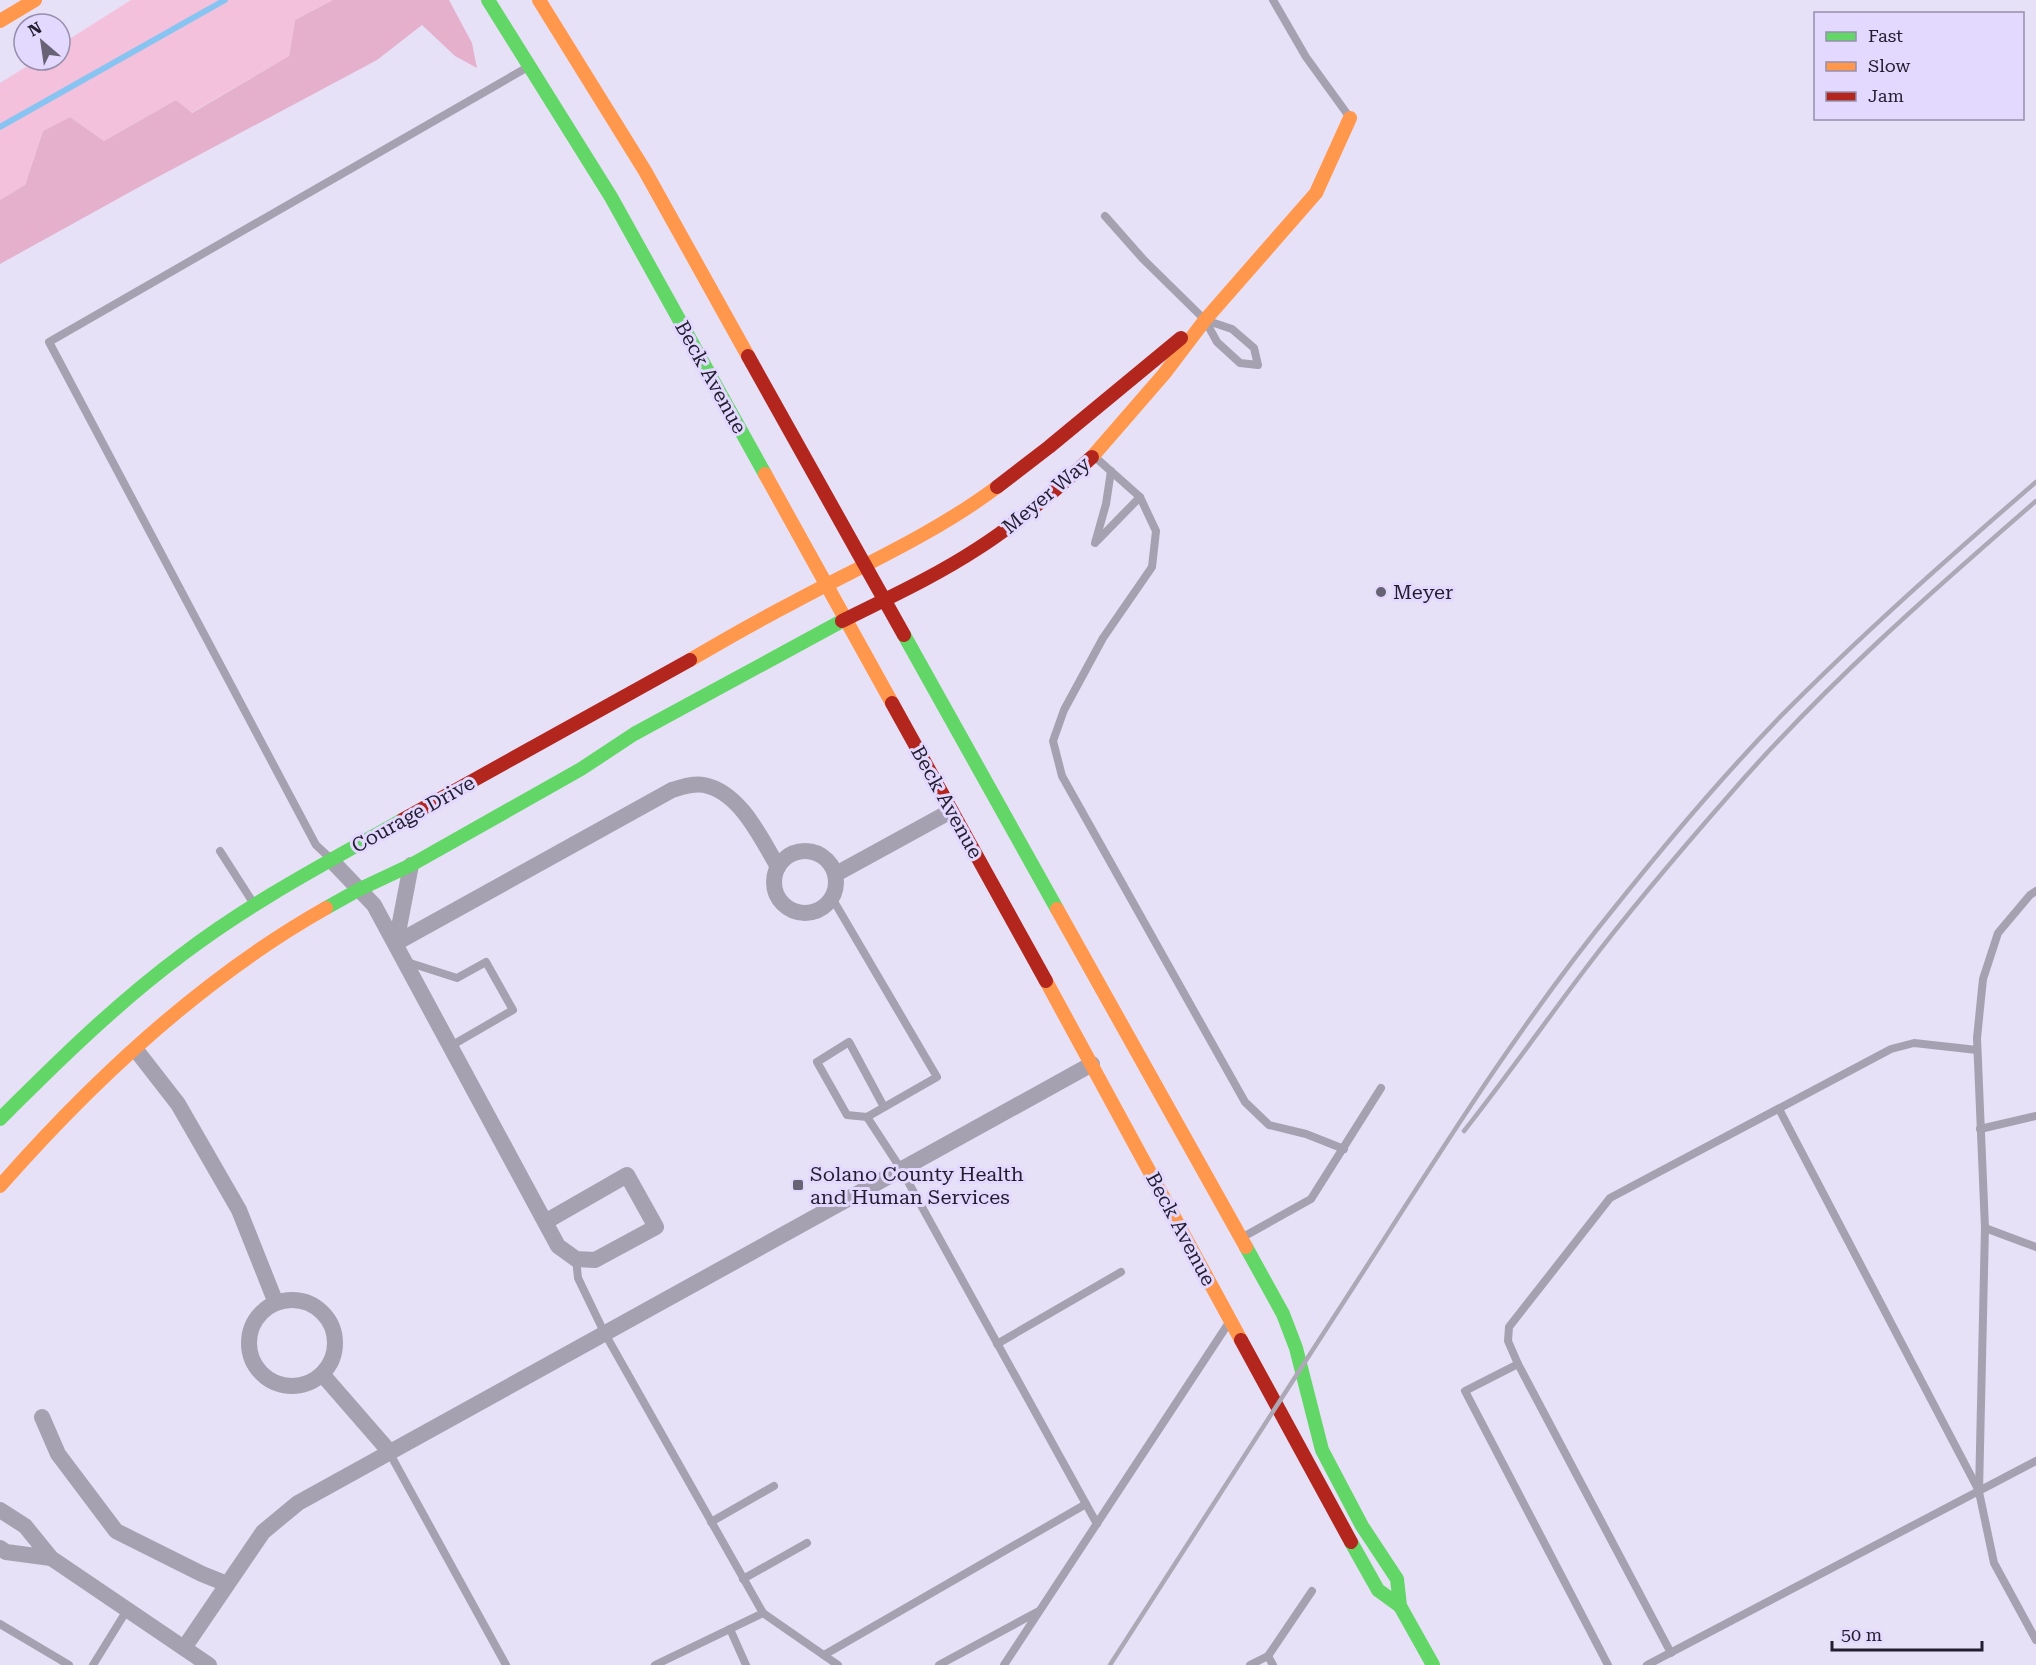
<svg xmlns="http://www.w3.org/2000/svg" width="2036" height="1665" font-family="'Roboto Serif',serif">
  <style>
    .green { fill: #f3c1db }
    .forest { fill: #e5b0cc }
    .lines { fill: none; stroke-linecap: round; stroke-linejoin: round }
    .stream { stroke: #87c4f1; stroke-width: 6 }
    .lane { stroke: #a6a1b0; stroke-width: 8 }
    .street { stroke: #a6a1b0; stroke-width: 16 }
    .fast { stroke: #63d668; stroke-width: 14 }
    .slow { stroke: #ff974d; stroke-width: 14 }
    .jam { stroke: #b3261e; stroke-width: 14 }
    .rail { stroke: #aca8b6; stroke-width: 4.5 }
    .poi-dot { fill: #686275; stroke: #e3d9ff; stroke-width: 2 }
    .labels { text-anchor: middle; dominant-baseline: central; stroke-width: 6; stroke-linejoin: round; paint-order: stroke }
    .street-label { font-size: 20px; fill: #231e2f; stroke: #e3d9ff }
    .poi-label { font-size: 20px; fill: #231e2f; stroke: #e3d9ff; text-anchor: start }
  </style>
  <rect width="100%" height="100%" fill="#e7e1f7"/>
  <polygon class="green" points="131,0 333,0 295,20 289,56 191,113 176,100 104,141 70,117 43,131 25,185 0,200 0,83 37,60 60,60 60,45"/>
  <polygon class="forest" points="333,0 449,0 472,43 477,68 455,56 422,25 377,60 141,186 0,264 0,200 25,185 43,131 70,117 104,141 176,100 192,113 289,56 295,20"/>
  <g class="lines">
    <polyline class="stream" points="0,127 225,0"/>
    <g class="lane">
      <polyline points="1273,0 1306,57 1348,115"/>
      <polyline points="1105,216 1143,259 1205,320 1217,342 1240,363 1258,365 1254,348 1232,329 1208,321"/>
      <polyline points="1095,457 1140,497 1156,531 1152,567 1103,638 1064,710 1053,741 1062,776 1245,1102 1269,1125 1306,1134 1344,1149"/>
      <polyline points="1097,541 1140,497"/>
      <polyline points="1095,543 1106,504 1111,471"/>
      <polyline points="220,851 254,904"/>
      <polyline points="331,859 316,845 49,342 528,67"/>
      <polyline points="2036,891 2030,895 1998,933 1983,979 1977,1038 1985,1228 1979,1492 1994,1563 2036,1640"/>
      <polyline points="832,898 937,1077 867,1117 901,1169 1097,1524"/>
      <polyline points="407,962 457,978 486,962 513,1010 449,1047"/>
      <polyline points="1779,1109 1979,1491"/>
      <polyline points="867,1117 847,1115 817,1062 849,1042 884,1107"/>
      <polyline points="1980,1129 2036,1116"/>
      <polyline points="1985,1228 2036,1247"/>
      <polyline points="1243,1237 1311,1199 1381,1088"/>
      <polyline points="576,1259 578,1278 604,1332 763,1613 838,1665"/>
      <polyline points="997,1344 1121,1272"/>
      <polyline points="1518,1364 1671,1653"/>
      <polyline points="389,1452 506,1665"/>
      <polyline points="711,1522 774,1486"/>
      <polyline points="743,1579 807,1543"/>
      <polyline points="0,1624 69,1665"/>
      <polyline points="730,1629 746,1665"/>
      <polyline points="824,1655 1086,1504"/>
      <polyline points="93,1665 127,1610"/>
      <polyline points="655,1665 763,1613"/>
      <polyline points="939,1665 1039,1611"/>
      <polyline points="1004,1665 1228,1324"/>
      <polyline points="1250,1665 1268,1656"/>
      <polyline points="1273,1665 1268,1656 1312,1591"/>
      <polyline points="1608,1665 1465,1391 1518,1364 1508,1341 1509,1327 1610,1198 1891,1049 1914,1043 1977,1050"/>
      <polyline points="1647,1665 2036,1461"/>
    </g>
    <g class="street">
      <circle cx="805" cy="882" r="31"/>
      <polyline points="331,860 374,905 545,1222 558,1246 576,1259 595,1260 656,1227 627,1175 545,1222"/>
      <polyline points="836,874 951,811"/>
      <path d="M396,943L672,790C682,787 693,783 704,785C740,792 761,838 778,867"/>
      <polyline points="396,943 411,865"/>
      <polyline points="136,1050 178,1104 239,1210 276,1303"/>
      <circle cx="292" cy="1343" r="43"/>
      <polyline points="322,1374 389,1451"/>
      <polyline points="42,1417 58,1454 116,1531 202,1574 227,1584"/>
      <polyline points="0,1510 25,1526 51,1558 209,1665"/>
      <polyline points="0,1548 6,1552 51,1558"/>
      <polyline points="184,1648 263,1532 298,1503 1092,1064"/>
    </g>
    <g class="fast">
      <polyline points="488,0 611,197 765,474"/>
      <polyline points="904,635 1057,909"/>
      <polyline points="326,908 360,889 411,865 581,769 634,734 842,621"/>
      <path d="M0,1119C58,1061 117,1003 183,954C251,902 328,862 402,820"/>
      <polyline points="1246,1247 1283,1314 1296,1348 1322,1450 1362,1526 1397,1579 1400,1606 1433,1665"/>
      <polyline points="1351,1542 1378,1590 1400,1606"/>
    </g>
    <g class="slow">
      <polyline points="539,0 645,171 748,356"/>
      <polyline points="0,21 35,0"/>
      <polyline points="1092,457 1164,374 1205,320 1316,193 1350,118"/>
      <polyline points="765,474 892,703"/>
      <path d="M690,660C724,640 759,620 794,602C863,565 934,534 997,487"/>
      <polyline points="1057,909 1246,1247"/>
      <polyline points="1046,981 1241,1340"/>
      <path d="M0,1186C94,1079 202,978 326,908"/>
    </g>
    <g class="jam">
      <polyline points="748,356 904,635"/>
      <polyline points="997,487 1049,447 1181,338"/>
      <path d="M842,621C888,598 934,577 977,549C1018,523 1055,491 1092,457"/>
      <polyline points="892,703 1046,981"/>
      <polyline points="402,820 690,660"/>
      <polyline points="1241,1340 1351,1542"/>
    </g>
    <g class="rail">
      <path d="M1464,1131C1506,1078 1545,1022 1586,968C1632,907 1681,850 1731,793C1823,687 1930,593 2036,501"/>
      <path d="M1110,1665C1194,1533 1280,1401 1365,1269C1444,1146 1522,1021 1615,907C1667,842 1721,778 1779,718C1861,635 1948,558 2036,482"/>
    </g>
  </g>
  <g class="poi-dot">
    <circle cx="1381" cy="592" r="6"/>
    <rect x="792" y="1179" width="12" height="12" rx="3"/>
  </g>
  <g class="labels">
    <g class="street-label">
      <text transform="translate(711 377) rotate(61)">Beck Avenue</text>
      <text transform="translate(1046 495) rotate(-40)">Meyer Way</text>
      <text transform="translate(947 802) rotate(61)">Beck Avenue</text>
      <text transform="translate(413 814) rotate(-29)">Courage Drive</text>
      <text transform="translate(1181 1229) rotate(62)">Beck Avenue</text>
    </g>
    <g class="poi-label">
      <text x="1393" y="592">Meyer</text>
      <text x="810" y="1174">Solano County Health<tspan x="810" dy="23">and Human Services</tspan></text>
    </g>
  </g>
  <rect x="1814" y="12" width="210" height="108" fill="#e3d9ff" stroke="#968eac" stroke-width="1.5"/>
  <rect x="1826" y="32" width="30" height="9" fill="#63d668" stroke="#968eac" stroke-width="1.5"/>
  <text x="1868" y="42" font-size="18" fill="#231e2f">Fast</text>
  <rect x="1826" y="62" width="30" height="9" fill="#ff974d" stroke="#968eac" stroke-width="1.5"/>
  <text x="1868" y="72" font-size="18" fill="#231e2f">Slow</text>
  <rect x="1826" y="92" width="30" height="9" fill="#b3261e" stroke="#968eac" stroke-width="1.5"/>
  <text x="1868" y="102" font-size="18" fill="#231e2f">Jam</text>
  <g transform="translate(42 42) rotate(331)"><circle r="28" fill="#e3d9ff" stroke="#968eac" stroke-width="1.5"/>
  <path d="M0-4.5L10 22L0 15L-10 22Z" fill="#686275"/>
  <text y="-9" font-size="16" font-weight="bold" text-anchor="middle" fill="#231e2f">N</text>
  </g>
  <path d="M1832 1641v9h150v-9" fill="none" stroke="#231e2f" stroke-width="3"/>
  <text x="1841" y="1641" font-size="18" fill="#231e2f" stroke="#e3d9ff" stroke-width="4.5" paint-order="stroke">50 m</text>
</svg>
